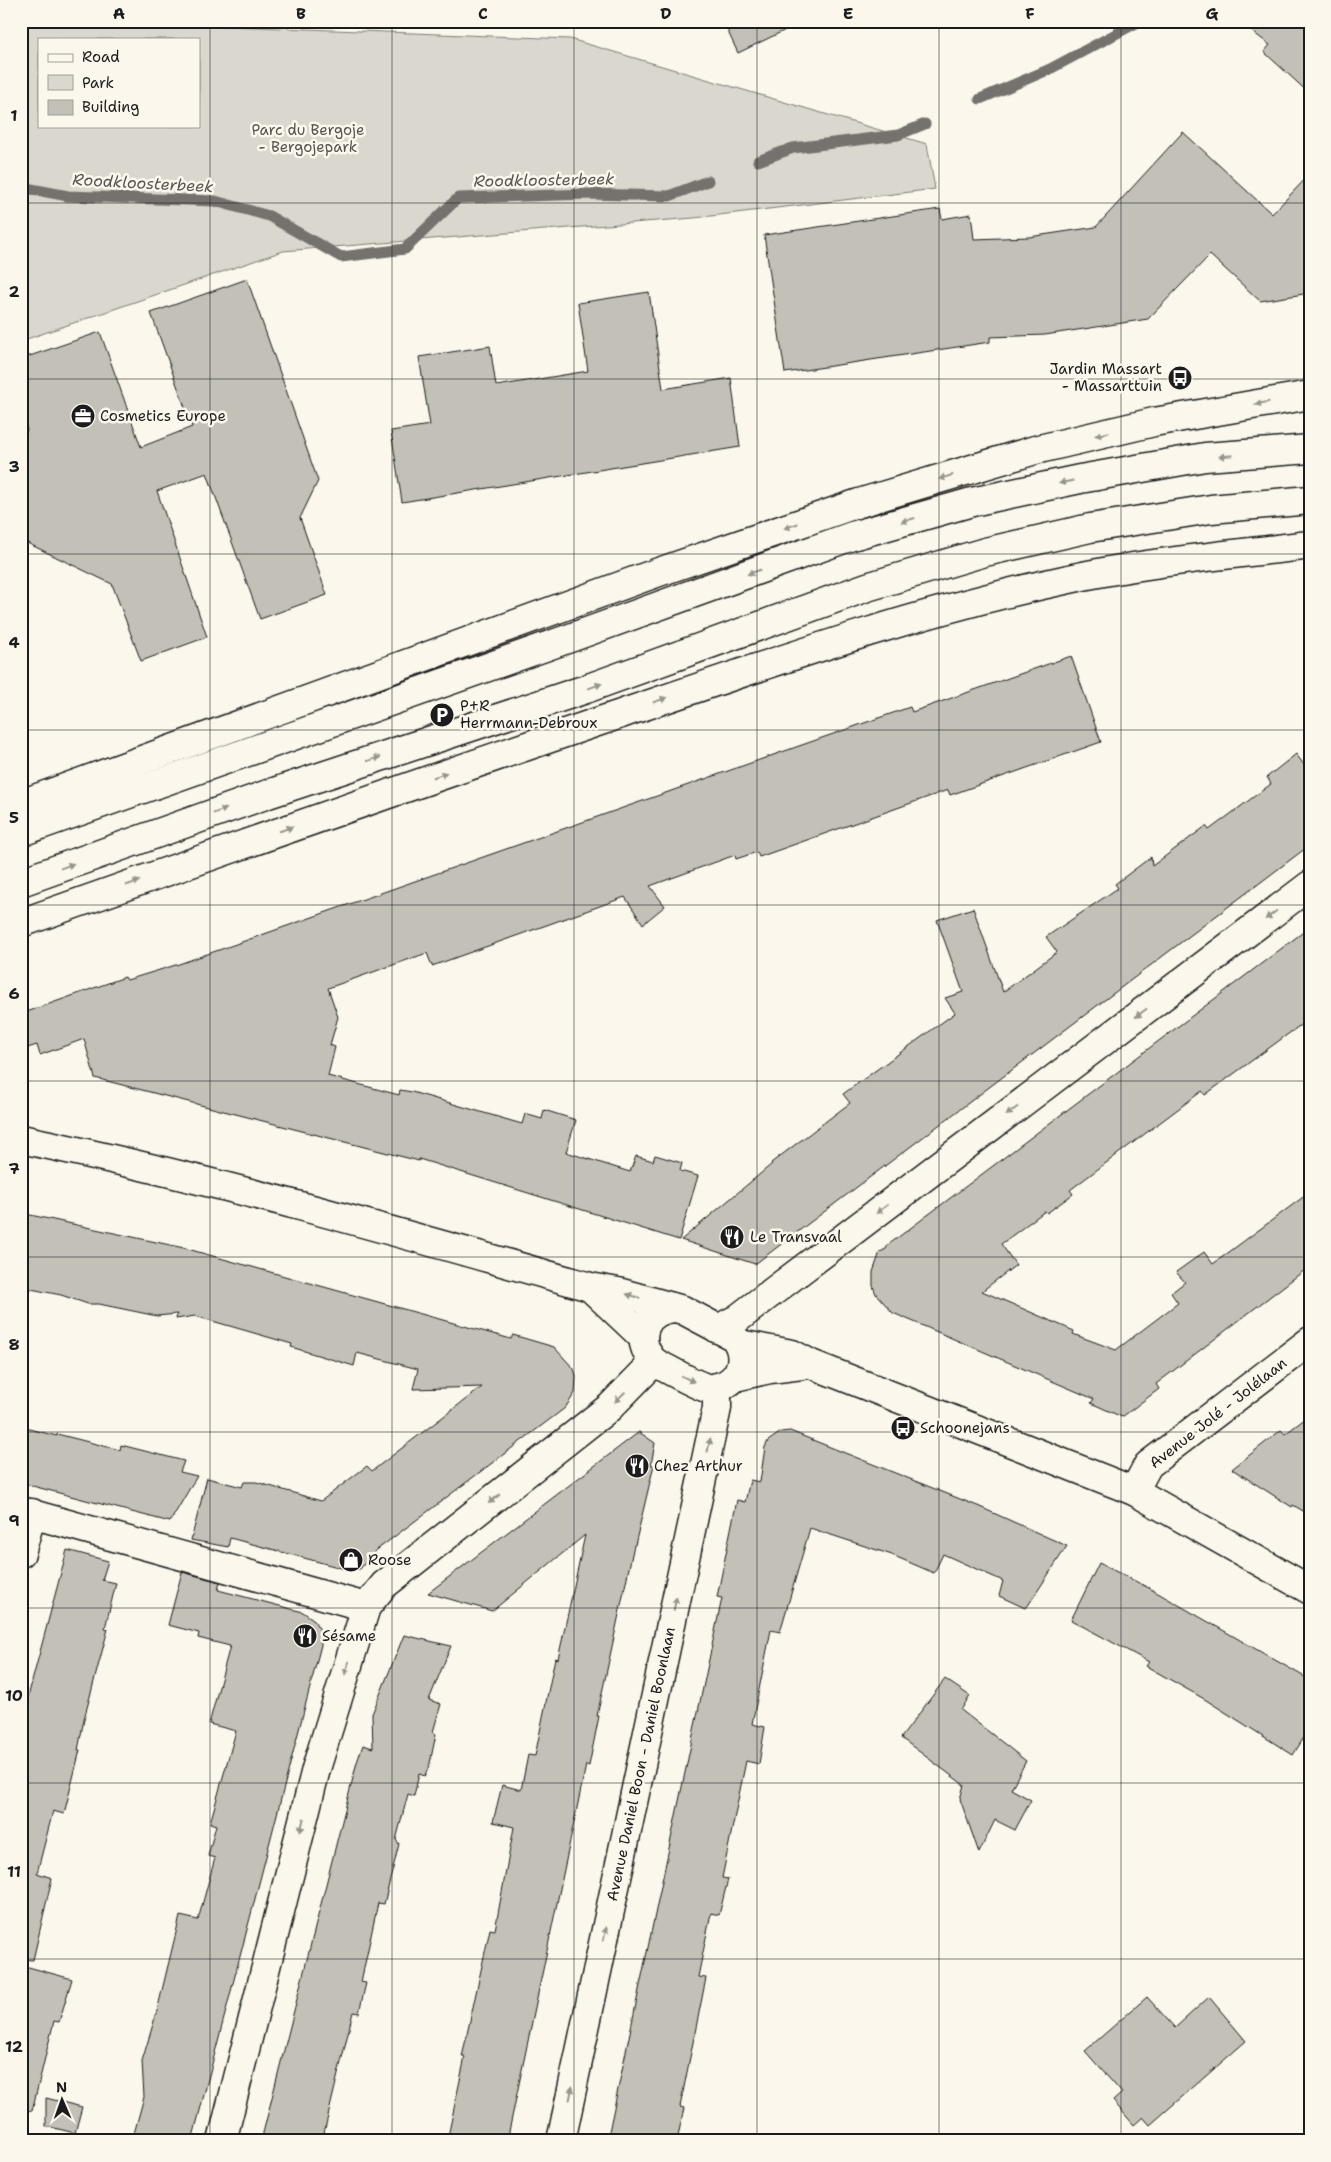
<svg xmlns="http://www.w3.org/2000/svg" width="1331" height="2162" font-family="'Shantell Sans',sans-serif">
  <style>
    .green { fill: #dad7ce; stroke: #7b7a75; fill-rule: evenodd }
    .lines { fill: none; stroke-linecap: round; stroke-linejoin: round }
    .stream { stroke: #74726e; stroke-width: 11 }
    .building { fill: #c3c0b8; stroke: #1c1c1c }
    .minor-casing { stroke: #1c1c1c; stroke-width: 31 }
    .major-casing { stroke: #1c1c1c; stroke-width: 31 }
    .highway-casing { stroke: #1c1c1c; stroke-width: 31 }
    .minor { stroke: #fbf7ec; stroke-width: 28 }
    .major { stroke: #fbf7ec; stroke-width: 28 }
    .highway { stroke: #fbf7ec; stroke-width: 28 }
    .oneway { fill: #97948e }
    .grid { fill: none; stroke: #1c1c1c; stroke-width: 1; stroke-opacity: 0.55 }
    .labels { text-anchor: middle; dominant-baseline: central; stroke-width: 5; stroke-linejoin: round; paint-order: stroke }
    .park-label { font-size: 15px; fill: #555451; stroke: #fbf7ec }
    .poi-label { font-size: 15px; fill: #1c1c1c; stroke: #fbf7ec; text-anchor: start }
    .street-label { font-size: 15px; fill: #1c1c1c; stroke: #fbf7ec }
    .water-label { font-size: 16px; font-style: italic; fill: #575653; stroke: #fbf7ec }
    .neatline { fill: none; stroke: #1c1c1c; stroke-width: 2 }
    .grid-label { font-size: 16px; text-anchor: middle; font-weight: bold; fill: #1c1c1c }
  </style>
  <rect width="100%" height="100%" fill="#fbf7ec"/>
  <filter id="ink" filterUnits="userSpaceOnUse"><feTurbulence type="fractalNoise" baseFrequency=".02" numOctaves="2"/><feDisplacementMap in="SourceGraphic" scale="10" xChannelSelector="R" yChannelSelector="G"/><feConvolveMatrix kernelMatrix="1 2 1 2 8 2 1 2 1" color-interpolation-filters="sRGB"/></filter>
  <g filter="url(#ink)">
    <path class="green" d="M21,21H96L570,39L927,144L935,189L694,218L283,251L21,341ZM39,39H199V126H39Z"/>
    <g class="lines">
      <g class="stream">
        <polyline points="980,99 1050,69 1140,21"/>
        <polyline points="758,161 793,148 898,135 925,124"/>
        <polyline points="21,187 68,196 215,201 269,216 341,257 405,249 458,198 588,194 669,196 708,181"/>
      </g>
    </g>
    <g class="building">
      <polygon points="723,21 804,21 738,53"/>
      <polygon points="1238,21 1310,21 1310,94 1264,52 1270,45"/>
      <polygon points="1183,132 1272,214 1310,174 1310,293 1260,301 1210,255 1148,319 1045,335 990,337 990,342 785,373 764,235 940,209 942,219 971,214 974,239 1029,237 1096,227"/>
      <polygon points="247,279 318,481 300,518 327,595 260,619 207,473 157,491 207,637 141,661 112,584 21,540 21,443 27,430 21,412 21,359 100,332 141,447 192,427 151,313"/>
      <polygon points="649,292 663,389 731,378 740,447 402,502 391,431 430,425 419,357 490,346 496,386 588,371 578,303"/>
      <polygon points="1071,656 1101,742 950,795 948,790 759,857 757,852 736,859 735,855 650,886 665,906 643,924 625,897 432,966 427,953 328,988 338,1017 330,1045 335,1047 328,1076 399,1095 400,1090 412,1092 522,1124 525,1114 542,1119 544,1110 576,1120 566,1152 630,1172 636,1156 653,1161 655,1155 682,1163 680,1171 698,1176 679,1240 419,1159 419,1161 95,1078 84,1039 40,1055 37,1045 21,1050 21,1014 125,977 127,980 179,964 910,707 912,712"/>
      <polygon points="1296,754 1310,773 1310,845 755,1264 681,1240 772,1164 771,1163 850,1103 843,1094 955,1013 945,998 963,992 937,920 973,908 1003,992 1057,952 1046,937 1118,888 1115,884 1151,857 1152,866 1206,826 1209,830 1271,784 1267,777"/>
      <polygon points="1310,927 1310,1018 1205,1095 1202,1091 1070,1190 1073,1194 1047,1213 1045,1211 1001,1244 1016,1265 982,1291 1074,1331 1073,1334 1116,1350 1178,1303 1171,1293 1185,1282 1176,1272 1204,1252 1213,1264 1310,1192 1310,1266 1156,1384 1159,1389 1122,1417 1091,1403 1094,1399 893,1313 876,1294 873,1286 873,1272 880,1252 886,1249 888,1245"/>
      <polygon points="21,1213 184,1248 511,1339 513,1335 554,1347 574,1369 576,1376 575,1393 565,1408 374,1552 360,1569 345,1569 230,1538 228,1547 191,1540 207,1478 242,1487 244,1482 256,1482 321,1501 367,1466 372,1471 482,1387 413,1389 418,1369 357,1353 354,1366 291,1347 292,1344 195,1316 176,1319 177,1314 157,1316 99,1304 88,1304 61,1295 21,1287"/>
      <polygon points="1310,1415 1310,1515 1293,1505 1292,1507 1232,1469 1281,1430 1285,1434"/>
      <polygon points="21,1427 57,1436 57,1434 120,1450 121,1445 184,1461 180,1472 197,1476 170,1522 21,1483"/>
      <polygon points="790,1431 980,1507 1067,1546 1027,1607 1025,1608 999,1596 1003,1581 943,1554 934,1573 892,1555 810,1528 780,1632 771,1630 752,1724 765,1727 759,1764 746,1761 722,1878 728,1879 719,1915 711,1913 698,1977 706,1978 680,2107 684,2108 677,2141 607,2141 722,1598 717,1597 737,1500 745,1502 750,1480 760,1482 765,1447 768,1441 781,1432"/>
      <polygon points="639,1432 655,1443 651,1465 654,1465 635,1545 634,1545 597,1716 599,1716 589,1766 586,1765 507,2141 447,2141 465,2057 462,2057 490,1929 495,1930 514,1827 493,1822 502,1785 521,1790 528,1755 535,1756 555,1658 558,1659 585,1535 492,1611 428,1593"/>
      <polygon points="67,1550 108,1561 102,1580 116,1583 105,1628 108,1629 84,1719 78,1750 80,1750 64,1814 53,1811 37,1873 52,1878 33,1960 21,1959 21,1723"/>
      <polygon points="1099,1563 1149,1588 1310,1680 1310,1728 1293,1755 1206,1700 1146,1666 1149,1662 1071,1620"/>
      <polygon points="182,1572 220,1582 218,1590 303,1612 313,1619 320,1630 321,1645 192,2141 132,2141 144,2097 142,2061 157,2011 180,1916 198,1920 215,1858 208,1856 216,1825 210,1823 236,1731 209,1724 230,1646 198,1638 199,1633 168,1625"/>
      <polygon points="404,1635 451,1646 429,1700 441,1704 433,1732 436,1734 430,1763 425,1776 419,1774 414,1796 408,1794 396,1840 399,1844 384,1904 378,1903 361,1982 366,1983 359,2013 353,2012 322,2141 261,2141 357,1762 363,1745 373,1748 372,1714"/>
      <polygon points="945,1679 970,1696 961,1710 1026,1761 1011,1789 1031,1800 1015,1830 995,1820 979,1853 960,1799 964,1785 901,1738"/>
      <polygon points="21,1965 72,1979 59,2022 54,2021 32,2111 21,2109"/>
      <polygon points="1147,1997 1175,2028 1209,1997 1246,2041 1150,2125 1143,2117 1134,2125 1113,2101 1122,2093 1085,2051"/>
      <polygon points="46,2098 82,2107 75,2133 46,2126"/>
    </g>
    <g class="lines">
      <defs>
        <g id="minor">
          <path d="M21,1139C213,1179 401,1233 590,1287L618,1292L683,1310L734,1337C748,1355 742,1381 718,1387C715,1388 710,1389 707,1388C695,1385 666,1368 654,1362C633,1339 644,1309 676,1308"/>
          <polyline points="590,1287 643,1337"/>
          <polyline points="718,1329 737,1319 775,1290 1310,885"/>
          <polyline points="739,1344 792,1354 811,1364 1134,1491 1310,1590"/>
          <polyline points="735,1377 770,1369 802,1365"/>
          <polyline points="1134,1491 1148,1465 1310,1341"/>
          <polyline points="21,1511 366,1607"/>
          <polyline points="21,1553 32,1513"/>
          <polyline points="222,2141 316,1769 366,1607 384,1585 610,1407 654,1362"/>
          <polyline points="561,2141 717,1408 717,1387"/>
        </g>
        <g id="major">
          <polyline points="21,804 656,573 859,503 1035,450 1154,422 1310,395"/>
          <path d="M21,923C219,853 417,783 615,716C765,665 914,612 1069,579C1146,562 1231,555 1310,545"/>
        </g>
        <g id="highway">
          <polyline points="21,832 570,638 852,536 972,502 1080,479 1205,457 1310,449"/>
          <polyline points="21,882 268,794 583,690 867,587 985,552 1090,528 1211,509 1310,500"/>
        </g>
      </defs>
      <use href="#minor" class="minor-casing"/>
      <use href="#major" class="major-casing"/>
      <use href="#highway" class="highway-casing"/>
      <use href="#minor" class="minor"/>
      <use href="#major" class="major"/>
      <use href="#highway" class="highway"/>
    </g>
    <defs><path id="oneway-solid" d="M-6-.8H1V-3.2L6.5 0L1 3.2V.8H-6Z" transform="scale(1.25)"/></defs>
    <g class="oneway">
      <use href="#oneway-solid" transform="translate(1262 403) rotate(170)"/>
      <use href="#oneway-solid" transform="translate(1102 434) rotate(167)"/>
      <use href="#oneway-solid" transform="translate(1226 456) rotate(175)"/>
      <use href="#oneway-solid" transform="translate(946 477) rotate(163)"/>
      <use href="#oneway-solid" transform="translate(1066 482) rotate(168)"/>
      <use href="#oneway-solid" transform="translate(908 520) rotate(164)"/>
      <use href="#oneway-solid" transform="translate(791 526) rotate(161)"/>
      <use href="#oneway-solid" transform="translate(754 572) rotate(160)"/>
      <use href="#oneway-solid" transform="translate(595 686) rotate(-20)"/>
      <use href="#oneway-solid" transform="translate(660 700) rotate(-19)"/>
      <use href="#oneway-solid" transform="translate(374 759) rotate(-18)"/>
      <use href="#oneway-solid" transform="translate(440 775) rotate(-19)"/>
      <use href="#oneway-solid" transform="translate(220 811) rotate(-20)"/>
      <use href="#oneway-solid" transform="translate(286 829) rotate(-19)"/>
      <use href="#oneway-solid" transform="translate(67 866) rotate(-20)"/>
      <use href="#oneway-solid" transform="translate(133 883) rotate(-19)"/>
      <use href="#oneway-solid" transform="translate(1271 915) rotate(143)"/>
      <use href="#oneway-solid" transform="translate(1141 1013) rotate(143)"/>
      <use href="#oneway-solid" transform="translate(1012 1111) rotate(143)"/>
      <use href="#oneway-solid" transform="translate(882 1209) rotate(143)"/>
      <use href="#oneway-solid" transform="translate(633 1296) rotate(-164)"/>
      <use href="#oneway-solid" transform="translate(688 1379) rotate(26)"/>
      <use href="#oneway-solid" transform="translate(620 1397) rotate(135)"/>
      <use href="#oneway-solid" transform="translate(709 1445) rotate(-78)"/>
      <use href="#oneway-solid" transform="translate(494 1499) rotate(142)"/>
      <use href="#oneway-solid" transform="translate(675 1604) rotate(-78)"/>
      <use href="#oneway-solid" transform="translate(347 1668) rotate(107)"/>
      <use href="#oneway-solid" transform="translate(302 1825) rotate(104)"/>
      <use href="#oneway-solid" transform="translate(605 1934) rotate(-78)"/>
      <use href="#oneway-solid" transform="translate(571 2093) rotate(-78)"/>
    </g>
  </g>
  <path class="grid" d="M210,21V2141M392,21V2141M574,21V2141M757,21V2141M939,21V2141M1121,21V2141M21,203H1310M21,379H1310M21,554H1310M21,730H1310M21,905H1310M21,1081H1310M21,1257H1310M21,1432H1310M21,1608H1310M21,1783H1310M21,1959H1310"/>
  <defs>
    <symbol id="bus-disc" viewBox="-11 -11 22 22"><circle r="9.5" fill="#1c1c1c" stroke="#fbf7ec"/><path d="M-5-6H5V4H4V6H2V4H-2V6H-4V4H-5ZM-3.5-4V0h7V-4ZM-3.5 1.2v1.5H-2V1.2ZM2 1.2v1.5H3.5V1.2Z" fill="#fff"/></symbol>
    <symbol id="office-disc" viewBox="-11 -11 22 22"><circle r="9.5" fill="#1c1c1c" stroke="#fbf7ec"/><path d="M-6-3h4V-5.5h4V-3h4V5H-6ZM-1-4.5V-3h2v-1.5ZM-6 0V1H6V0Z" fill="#fff"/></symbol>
    <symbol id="parking-disc" viewBox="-11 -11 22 22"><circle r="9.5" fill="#1c1c1c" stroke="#fbf7ec"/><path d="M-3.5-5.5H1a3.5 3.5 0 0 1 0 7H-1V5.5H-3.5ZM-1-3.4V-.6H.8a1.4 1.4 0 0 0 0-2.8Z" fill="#fff"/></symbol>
    <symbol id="restaurant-disc" viewBox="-11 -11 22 22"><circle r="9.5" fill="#1c1c1c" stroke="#fbf7ec"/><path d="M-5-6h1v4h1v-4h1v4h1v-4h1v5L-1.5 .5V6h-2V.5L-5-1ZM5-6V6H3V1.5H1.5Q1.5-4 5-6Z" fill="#fff"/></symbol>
    <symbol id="shop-disc" viewBox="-11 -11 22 22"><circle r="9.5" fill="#1c1c1c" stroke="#fbf7ec"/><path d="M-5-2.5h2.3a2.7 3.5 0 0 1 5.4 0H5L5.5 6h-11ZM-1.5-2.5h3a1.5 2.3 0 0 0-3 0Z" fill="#fff"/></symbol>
  </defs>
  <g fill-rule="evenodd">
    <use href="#bus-disc" x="1166" y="364" width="28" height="28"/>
    <use href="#office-disc" x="69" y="402" width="28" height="28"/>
    <use href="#parking-disc" x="428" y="701" width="28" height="28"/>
    <use href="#restaurant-disc" x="718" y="1223" width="28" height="28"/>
    <use href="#bus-disc" x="889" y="1414" width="28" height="28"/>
    <use href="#restaurant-disc" x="623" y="1452" width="28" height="28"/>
    <use href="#shop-disc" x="337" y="1546" width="28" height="28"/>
    <use href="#restaurant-disc" x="291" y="1622" width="28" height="28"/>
  </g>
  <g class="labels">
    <g class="park-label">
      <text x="308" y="130">Parc du Bergoje<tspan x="308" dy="17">- Bergojepark</tspan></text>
    </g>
    <g class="poi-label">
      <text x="1162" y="369" text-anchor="end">Jardin Massart<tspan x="1162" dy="17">- Massarttuin</tspan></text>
      <text x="100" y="416">Cosmetics Europe</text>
      <text x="460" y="706">P+R<tspan x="460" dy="17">Herrmann-Debroux</tspan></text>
      <text x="750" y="1237">Le Transvaal</text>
      <text x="920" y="1428">Schoonejans</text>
      <text x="654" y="1466">Chez Arthur</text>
      <text x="368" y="1560">Roose</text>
      <text x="322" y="1636">Sésame</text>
    </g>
    <g class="street-label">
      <text transform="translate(1218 1413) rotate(-38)">Avenue Jolé - Jolélaan</text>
      <text transform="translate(641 1764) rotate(-78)">Avenue Daniel Boon - Daniel Boonlaan</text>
    </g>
    <g class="water-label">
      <text transform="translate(544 180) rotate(-1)">Roodkloosterbeek</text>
      <text transform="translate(143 183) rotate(3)">Roodkloosterbeek</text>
    </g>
  </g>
  <rect width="1331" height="2162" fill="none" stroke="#fbf7ec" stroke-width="55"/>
  <rect x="38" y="38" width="162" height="90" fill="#fbf7ec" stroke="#a29f99"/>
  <rect x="48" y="54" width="25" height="8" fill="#fbf7ec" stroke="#a29f99"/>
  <text x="82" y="62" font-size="15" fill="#1c1c1c">Road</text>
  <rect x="48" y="75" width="25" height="15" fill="#dad7ce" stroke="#a29f99"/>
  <text x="82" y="88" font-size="15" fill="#1c1c1c">Park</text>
  <rect x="48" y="100" width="25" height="15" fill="#c3c0b8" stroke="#a29f99"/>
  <text x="82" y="112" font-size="15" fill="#1c1c1c">Building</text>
  <g transform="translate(62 2100) rotate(358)" stroke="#fbf7ec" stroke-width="4" paint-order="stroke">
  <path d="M0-4L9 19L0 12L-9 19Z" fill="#1c1c1c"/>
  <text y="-8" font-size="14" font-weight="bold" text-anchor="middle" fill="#1c1c1c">N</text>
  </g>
  <rect x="28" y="28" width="1276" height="2106" class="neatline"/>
  <g class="grid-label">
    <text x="119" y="19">A</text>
    <text x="301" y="19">B</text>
    <text x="483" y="19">C</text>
    <text x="666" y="19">D</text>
    <text x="848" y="19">E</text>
    <text x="1030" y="19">F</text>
    <text x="1212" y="19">G</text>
    <text x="14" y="121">1</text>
    <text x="14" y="297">2</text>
    <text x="14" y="472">3</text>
    <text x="14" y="648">4</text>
    <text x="14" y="823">5</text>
    <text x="14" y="999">6</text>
    <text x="14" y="1174">7</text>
    <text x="14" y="1350">8</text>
    <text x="14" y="1526">9</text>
    <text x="14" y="1701">10</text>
    <text x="14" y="1877">11</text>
    <text x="14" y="2052">12</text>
  </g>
</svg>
